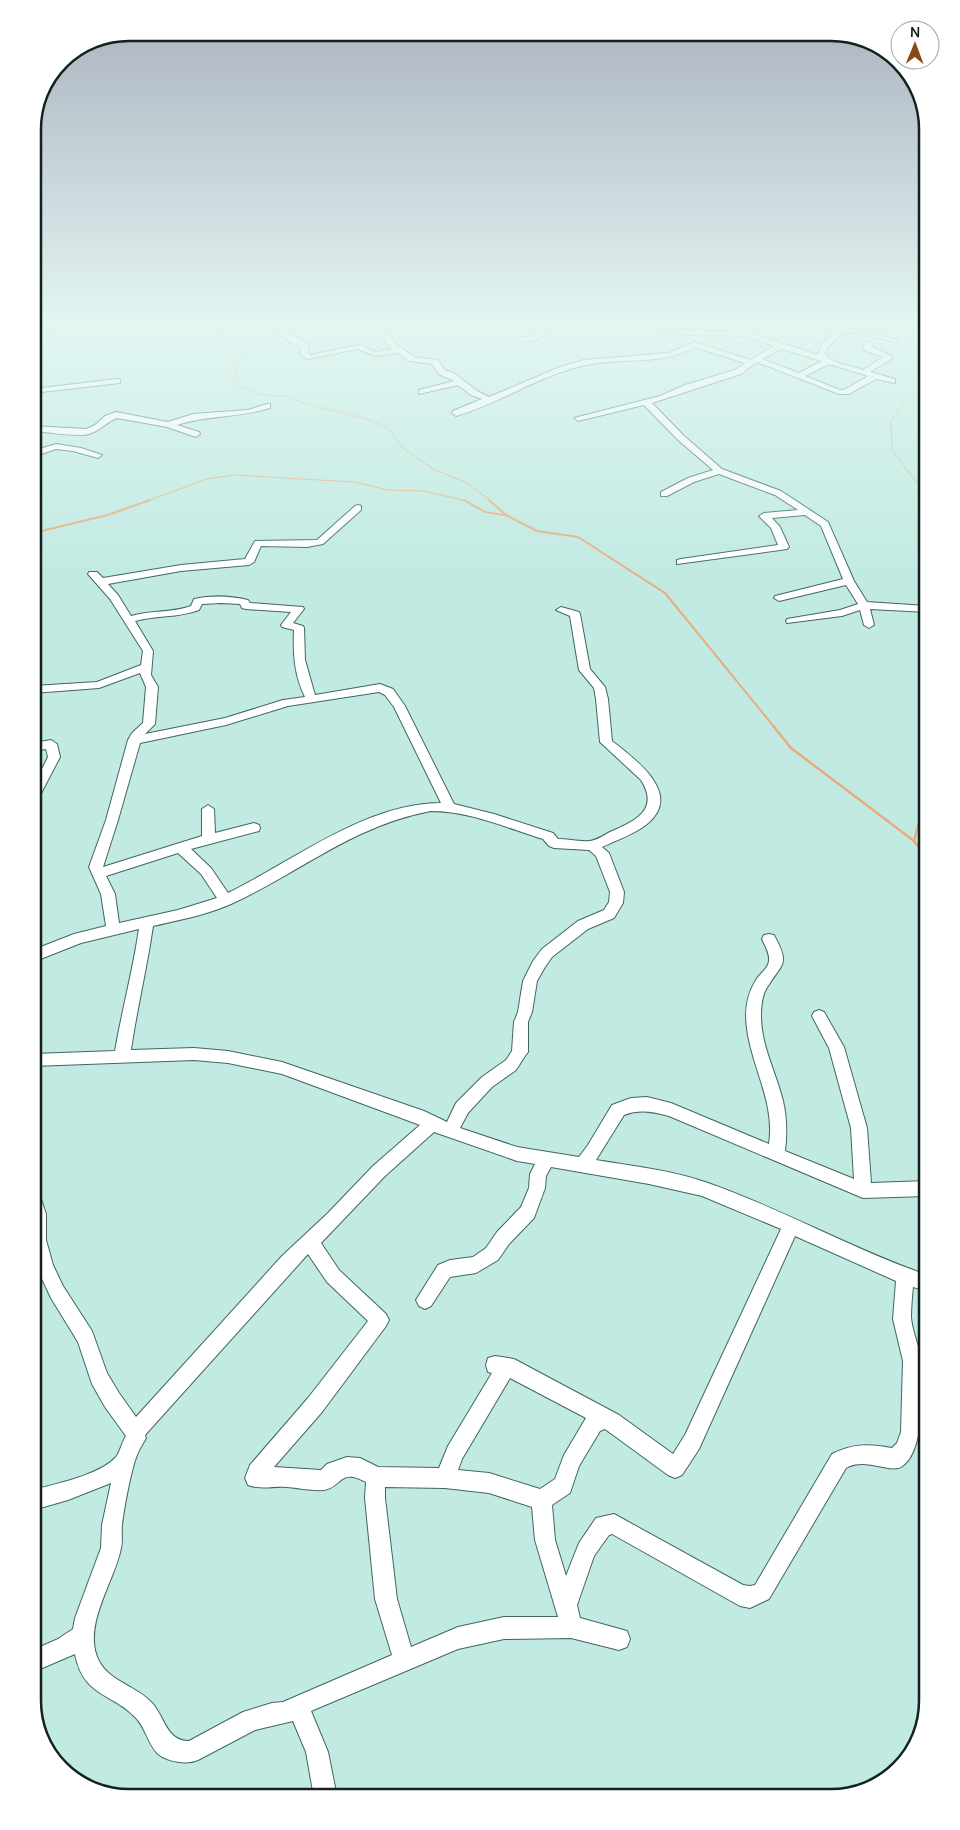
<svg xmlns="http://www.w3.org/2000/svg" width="960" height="1830" font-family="Manrope,sans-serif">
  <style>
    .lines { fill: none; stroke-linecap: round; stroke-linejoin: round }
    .stream-far2 { stroke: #eaab7f; stroke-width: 1 }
    .stream-far1 { stroke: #eaab7f; stroke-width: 2 }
    .stream { stroke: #eaab7f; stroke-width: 2.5 }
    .minor-casing { stroke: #416660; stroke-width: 2 }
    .minor { fill: #fff; fill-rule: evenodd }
    .rim { fill: none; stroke: #13221f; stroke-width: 2.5 }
  </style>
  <rect width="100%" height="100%" fill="#c1eae2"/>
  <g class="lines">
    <g class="stream-far2">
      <polyline points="208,320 225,333 221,338 237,342 248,352 237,362 236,373 230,380 241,387 261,395 285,396 303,403 367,419 388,428 403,448 433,469 465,482 491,501"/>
      <polyline points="927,384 925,383 905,401 891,421 892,450 927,496"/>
      <polyline points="147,501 207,479 233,475 354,482 388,490 425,491 466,501"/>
    </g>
    <g class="stream-far1">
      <polyline points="464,500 485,512 504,515"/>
      <polyline points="489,500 506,515 537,531 578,537 665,593 775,728"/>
      <polyline points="33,533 108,515 150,500"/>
    </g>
    <g class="stream">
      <polyline points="774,727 791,748 914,841 927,858"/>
      <polyline points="914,841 927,792"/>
    </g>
    <defs>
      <g id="minor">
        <polygon points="57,320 67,320 33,337 33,332"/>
        <path d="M262,320C279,320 291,337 307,343L309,354L311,355L359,345L376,352L392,349L370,320H378L395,343L414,357L438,360L445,370L454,373L477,391L489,397L560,367L584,360L669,353L694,342L750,360L774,346L745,336L686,335L631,320C654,320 674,331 697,331L701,320H709L704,331L744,332L753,320H761L751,333L818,355L821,345L840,328L813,320H827L844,324L848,320H857L849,328L899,340L895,342L845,331L827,348L825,354C833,364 851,366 863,370L883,357L866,351L863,347L866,342H872V347L892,356L890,360L870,372L895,379V383L876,379L849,394H839L757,362L741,374L652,403L683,435L722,469L781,491L828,522L854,581L867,602L927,606V612L870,609L874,625L869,628L864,625L860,610L842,616L787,623L786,621L787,619L840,610L858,604L846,585L779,601L774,598L775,596L843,579L821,526L805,515L772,518L780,527L789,547L787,549L677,564V560L681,559L778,545L771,528L759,516L764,513L798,510L775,495L719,474L694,482L667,496H661V492L688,478L713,470L677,439L644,405L578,421L574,418L660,396L685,385L735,370L745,363L695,347C662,366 623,357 587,365C541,374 501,403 456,416L452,413L453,411L482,399L471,395L458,385L419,394V390L454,381L439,374L432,364L409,361L398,353L375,356L358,349L307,359L301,355L300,346L291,343ZM781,349L822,361L799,373L762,359ZM829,364L868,376L844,390H840L805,376Z"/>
        <polygon points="477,320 499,320 489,324"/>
        <polygon points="518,320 531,320 548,325 557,320 567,320 536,340 524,342 520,340 521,338 531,336 543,329"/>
        <polygon points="914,320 927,320 927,324 915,322"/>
        <polygon points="117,379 120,379 120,383 33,393 33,389"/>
        <path d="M267,404H270V408C239,418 207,415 177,425L199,432L200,434L196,437L167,427L117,418C106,422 100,431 89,434C77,437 46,432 33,431V426L86,429L95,425L105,416L116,412L168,422L193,414L248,410Z"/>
        <polygon points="56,444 81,448 102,455 98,458 73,451 56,449 33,457 33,451"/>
        <path d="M358,505L361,506V510L323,544L307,547L261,546L254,562L249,565L181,571L108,584L118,595L131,616C150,610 172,613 191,606L194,599C211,595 231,596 248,600L250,603L303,607L304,609L293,623L303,626L304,628L305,660L315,695L380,684L393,689L405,706L454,804L494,814L553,833L558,839C568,839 579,842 589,841C596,841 604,835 610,832C635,821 660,810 641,780L600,742L596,699L594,688L579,670L570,616L556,610L561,607L579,612L580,614L590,669L605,687L608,699L612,741C635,759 684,794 647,824C635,834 617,840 602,847L609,853L624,892L623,903L614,918L588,929L552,957L545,967L537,981L532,1012L528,1022V1052L525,1056L516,1070L492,1087L468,1113L460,1128L517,1147L579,1157L588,1145L612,1105L631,1098L647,1097L671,1103L769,1144C776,1099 747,1061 746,1016C746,1003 749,991 756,980C760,973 768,969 769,961C770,953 765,946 762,939L764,935L769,934L774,935C790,965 783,962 768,986C762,994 761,1006 761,1016C761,1046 776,1072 783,1101C787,1118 787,1134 785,1151L854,1179L851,1128L829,1048L812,1016L814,1012L819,1010L824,1012L844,1047L867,1128L871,1183L927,1181V1196L863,1198L669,1116C653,1112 640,1109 624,1115L596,1160C632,1166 670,1170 705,1182C781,1208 851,1249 927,1275V1291L913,1287C912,1297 911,1307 911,1317C912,1332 920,1347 921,1362C923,1387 925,1453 901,1467C889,1473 865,1457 846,1468L769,1599L750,1608L740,1606L612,1534L609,1535L594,1556L577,1605L580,1618L627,1631L630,1639L627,1647L619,1650L571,1638L504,1639L458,1649L311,1711L328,1752L337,1797H314L306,1752L293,1721L255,1730L198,1760C187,1765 168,1762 158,1754C149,1746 145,1727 136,1718C113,1693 83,1697 75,1654L33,1672V1650L58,1639L73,1629L75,1618L101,1548L102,1525L111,1483L68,1500L33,1510V1490C55,1484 100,1475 116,1457C120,1452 122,1442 126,1436L105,1407L92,1384L78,1342L51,1298L36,1266L33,1254V1190L39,1193L46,1214V1240L53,1265L63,1286L92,1331L107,1373L119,1393L136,1417L282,1256L328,1213L373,1166L420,1125L282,1074L228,1063L194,1060L33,1066V1054L115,1051C122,1010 133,970 139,929L81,943L33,962V950L74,934L106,926L101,894L89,867L106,820L128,740L132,733L143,723L146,687L140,673L99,688L33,693V686L97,682L141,665L143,651L110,599L88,574L89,572H97L103,578L181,565L245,559L255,541L317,540L355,506ZM221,603L240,604L242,608L246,609L291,612L281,625L282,627L294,630C293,653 294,675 305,697L283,700L225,718L145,734L155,724L158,687L151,675L153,651L135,621C156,615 178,618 199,610L202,604ZM379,692L385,695L394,707L441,803C366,803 293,861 228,893L211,868L191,849L259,831L260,828L259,825L254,823L215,833L214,809L208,805L202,809V836L103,867L118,820L140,743L226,725L288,706ZM431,811C470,811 507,828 543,839L549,846L554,848L589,850L596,856L610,892L609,902L604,910L578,921L542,949L533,961L523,981L518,1012L514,1022L512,1051L506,1060L482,1077L456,1103L447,1122L424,1111L282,1062L228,1051L194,1048L131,1050C137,1008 147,968 153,926C179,920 206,915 231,904C301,872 352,826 431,811ZM178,853L201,874L217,898L178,910L119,923L115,894L106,876ZM434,1132L517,1161L535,1164L530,1174L529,1188L521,1207L497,1232L486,1248L473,1257L450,1260L438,1265L416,1300L419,1306L425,1309L431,1306L450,1277L476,1273L498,1260L509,1244L534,1218L545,1188L546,1176L551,1167L649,1184L702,1196L781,1229L685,1435L673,1454L619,1415L514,1359L495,1356L488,1358L486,1365L488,1372L492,1373L448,1446L439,1468L378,1467L360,1458L347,1457L327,1464L321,1470L274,1467L322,1412L386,1326L389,1320L386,1314L339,1270L321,1243L385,1176ZM795,1236L896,1281L893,1319L903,1361L901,1432L897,1443L892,1448C870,1444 853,1443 832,1454L755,1585L750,1586L743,1585L614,1514L596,1518L579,1543L566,1576L555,1540L552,1505L570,1493L579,1466L600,1431L605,1429L668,1475L675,1478L682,1475L699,1449ZM308,1254L327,1282L368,1321L308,1398L250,1465L245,1478L248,1485C260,1490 274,1486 287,1487C299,1488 312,1491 323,1490C342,1488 339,1467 366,1482L365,1498L375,1599L392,1655L283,1702L272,1703L243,1712L189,1741C166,1741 165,1717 152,1703C137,1686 110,1682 99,1661C81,1627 115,1581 121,1548C123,1541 121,1533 122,1525C124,1508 131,1470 137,1455C139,1449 143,1444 146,1438L145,1435ZM510,1378L586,1418L564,1455L555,1479L540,1489L489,1473L458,1470L462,1459ZM385,1487L445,1488L489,1493L532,1507L535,1540L558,1617H504L458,1627L411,1647L397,1599L385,1498Z"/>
        <polygon points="51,740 57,744 60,757 37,801 33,802 33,787 48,757 46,749 33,751 33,743"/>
      </g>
    </defs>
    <use href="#minor" class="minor-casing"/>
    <use href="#minor" class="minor"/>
  </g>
  <linearGradient id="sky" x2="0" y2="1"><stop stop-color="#a9b0be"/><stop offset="0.56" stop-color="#e3f6f2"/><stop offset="1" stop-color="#e3f6f2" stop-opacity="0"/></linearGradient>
  <rect width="960" height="576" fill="url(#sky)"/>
  <path d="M0 0H960V1830H0ZM129 41H831A88 88 0 0 1 919 129V1701A88 88 0 0 1 831 1789H129A88 88 0 0 1 41 1701V129A88 88 0 0 1 129 41Z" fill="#fff" fill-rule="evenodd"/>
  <path class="rim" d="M129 41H831A88 88 0 0 1 919 129V1701A88 88 0 0 1 831 1789H129A88 88 0 0 1 41 1701V129A88 88 0 0 1 129 41Z"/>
  <g transform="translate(915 45) rotate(1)"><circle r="24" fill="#ffffff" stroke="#a1a7a5"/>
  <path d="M0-4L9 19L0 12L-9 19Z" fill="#8a4a12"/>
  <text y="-8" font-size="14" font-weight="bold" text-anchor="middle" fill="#13221f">N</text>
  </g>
</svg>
